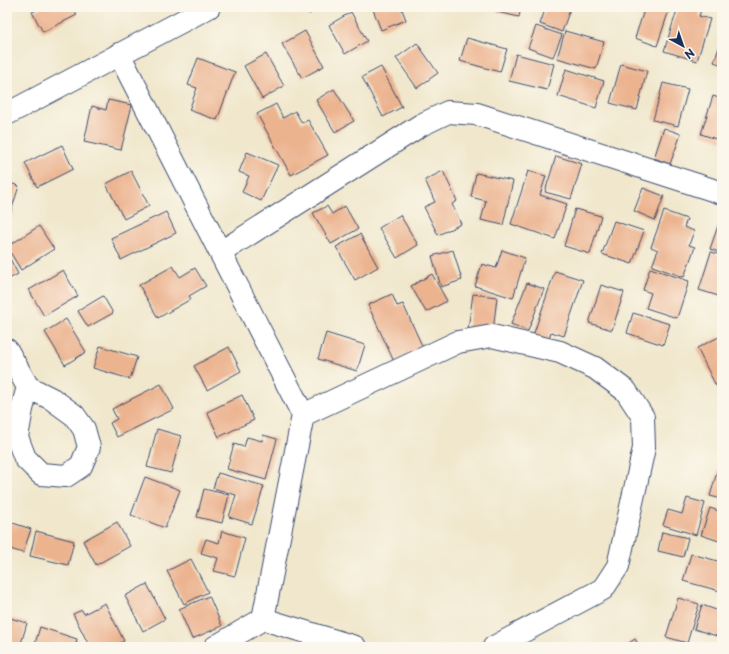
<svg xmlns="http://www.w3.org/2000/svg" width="729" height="654" font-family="'Playpen Sans',sans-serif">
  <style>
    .building { fill: #ecb38f }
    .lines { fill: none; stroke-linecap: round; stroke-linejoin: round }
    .street-casing { stroke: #3b4b6e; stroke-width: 24 }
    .street { stroke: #fff; stroke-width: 22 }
  </style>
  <rect width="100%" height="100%" fill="#fbf7ec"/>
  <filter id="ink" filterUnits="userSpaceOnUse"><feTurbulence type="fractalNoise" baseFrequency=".025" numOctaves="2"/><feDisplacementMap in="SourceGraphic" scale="8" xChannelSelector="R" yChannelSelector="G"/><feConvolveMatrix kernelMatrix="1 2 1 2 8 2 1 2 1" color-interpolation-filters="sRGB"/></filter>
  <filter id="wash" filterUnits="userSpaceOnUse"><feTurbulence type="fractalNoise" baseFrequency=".012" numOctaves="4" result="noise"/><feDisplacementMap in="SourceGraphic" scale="16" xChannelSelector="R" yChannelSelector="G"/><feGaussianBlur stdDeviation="0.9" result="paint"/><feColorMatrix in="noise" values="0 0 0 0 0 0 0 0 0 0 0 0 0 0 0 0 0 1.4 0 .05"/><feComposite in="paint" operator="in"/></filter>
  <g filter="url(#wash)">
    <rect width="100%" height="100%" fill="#f0e7cc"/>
    <g id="blocks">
      <g class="building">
        <polygon points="43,7 73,7 77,15 43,32 32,12"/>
        <polygon points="305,7 322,7 309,14"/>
        <polygon points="372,7 401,7 406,20 381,30"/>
        <polygon points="498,7 521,7 519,17 497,12"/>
        <polygon points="546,7 563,7 570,9 562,32 540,24"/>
        <polygon points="604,7 629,7 627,13"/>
        <polygon points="645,7 670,7 657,46 635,38"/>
        <polygon points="678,7 702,7 699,16 710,19 697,61 664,51"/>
        <polygon points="351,12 367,41 345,54 329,25"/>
        <polygon points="536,26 562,35 553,57 528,48"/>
        <polygon points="305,31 324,66 302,78 282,44"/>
        <polygon points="565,31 604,42 596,69 557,58"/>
        <polygon points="467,38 507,49 500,72 460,61"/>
        <polygon points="722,39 722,65 714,62"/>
        <polygon points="417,43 438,73 417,88 396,58"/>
        <polygon points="266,54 284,86 262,99 244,66"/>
        <polygon points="516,54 554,64 547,90 509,81"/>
        <polygon points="198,58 235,72 217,120 189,110 197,88 188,85"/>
        <polygon points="621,64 647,71 637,110 610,103"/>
        <polygon points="381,67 402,107 383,117 362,77"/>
        <polygon points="566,69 604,81 596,108 558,96"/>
        <polygon points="663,83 688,89 678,126 653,120"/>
        <polygon points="334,89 354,121 335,132 316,100"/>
        <polygon points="713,96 722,99 722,141 701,134"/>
        <polygon points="108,100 132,105 121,150 84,142 92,106 106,110"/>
        <polygon points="276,104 283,118 295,111 302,123 308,120 328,155 291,175 257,114"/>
        <polygon points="664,128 681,134 670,164 654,158"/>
        <polygon points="62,145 73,169 37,187 25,163"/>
        <polygon points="247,152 278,165 261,201 242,192 249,176 239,172"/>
        <polygon points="556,156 582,164 571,199 545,192"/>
        <polygon points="131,171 149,206 124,219 106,184"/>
        <polygon points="443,171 457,201 452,204 461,224 438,235 424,207 435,202 425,180"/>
        <polygon points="528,171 546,176 540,195 567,204 555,239 511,224"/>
        <polygon points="476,173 513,181 503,225 481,220 486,201 471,197"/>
        <polygon points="7,182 19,186 7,224"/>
        <polygon points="643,188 664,196 655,220 634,211"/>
        <polygon points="327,206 332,214 345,206 358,229 331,244 313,213"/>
        <polygon points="575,209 601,216 590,254 564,246"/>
        <polygon points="664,211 687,219 684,227 694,231 689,245 695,247 684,277 652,266 658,250 651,247"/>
        <polygon points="166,212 176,233 121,260 111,238"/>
        <polygon points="400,215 418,245 397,258 379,228"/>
        <polygon points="614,221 644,231 632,264 602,254"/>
        <polygon points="719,223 722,224 722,253 710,249"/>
        <polygon points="39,226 54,249 21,270 7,247"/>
        <polygon points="360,234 378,267 355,280 336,247"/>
        <polygon points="453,250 462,280 441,287 432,256"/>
        <polygon points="502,250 525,258 513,298 475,286 482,264 496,268"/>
        <polygon points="711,252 722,255 722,297 699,290"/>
        <polygon points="9,257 18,274 7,280 7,258"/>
        <polygon points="173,266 180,277 195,268 206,286 189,296 191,299 158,318 139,285"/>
        <polygon points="650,268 689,281 677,318 646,308 651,293 643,290"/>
        <polygon points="63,270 78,296 44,316 29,290"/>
        <polygon points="555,271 583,280 564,336 551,332 548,341 533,336"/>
        <polygon points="432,274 447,301 426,312 411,286"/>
        <polygon points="527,283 544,289 528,331 511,324"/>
        <polygon points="601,285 624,292 612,330 589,323"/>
        <polygon points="392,294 397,306 403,304 425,352 396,366 368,305"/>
        <polygon points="473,294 497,297 493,332 468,329"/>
        <polygon points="103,296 113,313 88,327 78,311"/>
        <polygon points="633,313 670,324 663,345 627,333"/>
        <polygon points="66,319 86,352 65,365 45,332"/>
        <polygon points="326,333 365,345 357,371 318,359"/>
        <polygon points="719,337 722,343 722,383 716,386 697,348"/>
        <polygon points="100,346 137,357 130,379 93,368"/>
        <polygon points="229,347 241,371 207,390 194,366"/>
        <polygon points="161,384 174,409 117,437 110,423 117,419 112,409"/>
        <polygon points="242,395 254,420 219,437 207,412"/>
        <polygon points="157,429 181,436 171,473 147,467"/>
        <polygon points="263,435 277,439 266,480 227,469 234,444 244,447 247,437 262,441"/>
        <polygon points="722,455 722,499 710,496"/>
        <polygon points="218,473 264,486 252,524 229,517 236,495 213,488"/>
        <polygon points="145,477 180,490 165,528 131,515"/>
        <polygon points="204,489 229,495 222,523 197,517"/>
        <polygon points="687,498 705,503 696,535 663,525 668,510 682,514"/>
        <polygon points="710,508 722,512 722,542 701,535"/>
        <polygon points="7,521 31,529 23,553 7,548"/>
        <polygon points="117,522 130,546 96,565 83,541"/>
        <polygon points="36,531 74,541 68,565 30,556"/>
        <polygon points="222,531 245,538 235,576 214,571 218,558 201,553 206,539 219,543"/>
        <polygon points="662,532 688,538 683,557 658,551"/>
        <polygon points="691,554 722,562 722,586 720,591 683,581"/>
        <polygon points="191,559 208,592 184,604 167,571"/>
        <polygon points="147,584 165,619 143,631 125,596"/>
        <polygon points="209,596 222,626 192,639 179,609"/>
        <polygon points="678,598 699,604 687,643 666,637"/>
        <polygon points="105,603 124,641 112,647 90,647 73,614 82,610 84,614"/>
        <polygon points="702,605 722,612 722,631 720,637 694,629"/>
        <polygon points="7,617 27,623 20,647 7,647"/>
        <polygon points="40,627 77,639 75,647 34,647"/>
        <polygon points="635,639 640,647 623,647"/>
      </g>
    </g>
  </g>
  <g filter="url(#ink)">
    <use href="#blocks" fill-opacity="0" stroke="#3b4b6e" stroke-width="1"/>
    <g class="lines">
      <defs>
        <g id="street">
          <polyline points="119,54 303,415 263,619"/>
          <polyline points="7,114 209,7"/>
          <polyline points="221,252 421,125 448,112 477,114 722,193"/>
          <polyline points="7,350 28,387 52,399 74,415 84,429 89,447 81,466 66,476 41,474 25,458 17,437 22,409 28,387"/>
          <polyline points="303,415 458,342 492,336 560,352 595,368 626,391 643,417 644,448 618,566 603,589 494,647"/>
          <polyline points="215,647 263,619 355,647"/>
        </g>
      </defs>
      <use href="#street" class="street-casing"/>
      <use href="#street" class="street"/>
    </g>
  </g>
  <rect width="729" height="654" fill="none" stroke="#fbf7ec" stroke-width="24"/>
  <g transform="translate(683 46) rotate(140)" stroke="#fbf7ec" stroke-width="3" paint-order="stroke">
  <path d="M0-3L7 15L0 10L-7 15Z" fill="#1b2f5e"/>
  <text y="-6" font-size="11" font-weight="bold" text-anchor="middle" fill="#1b2f5e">N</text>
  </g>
</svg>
